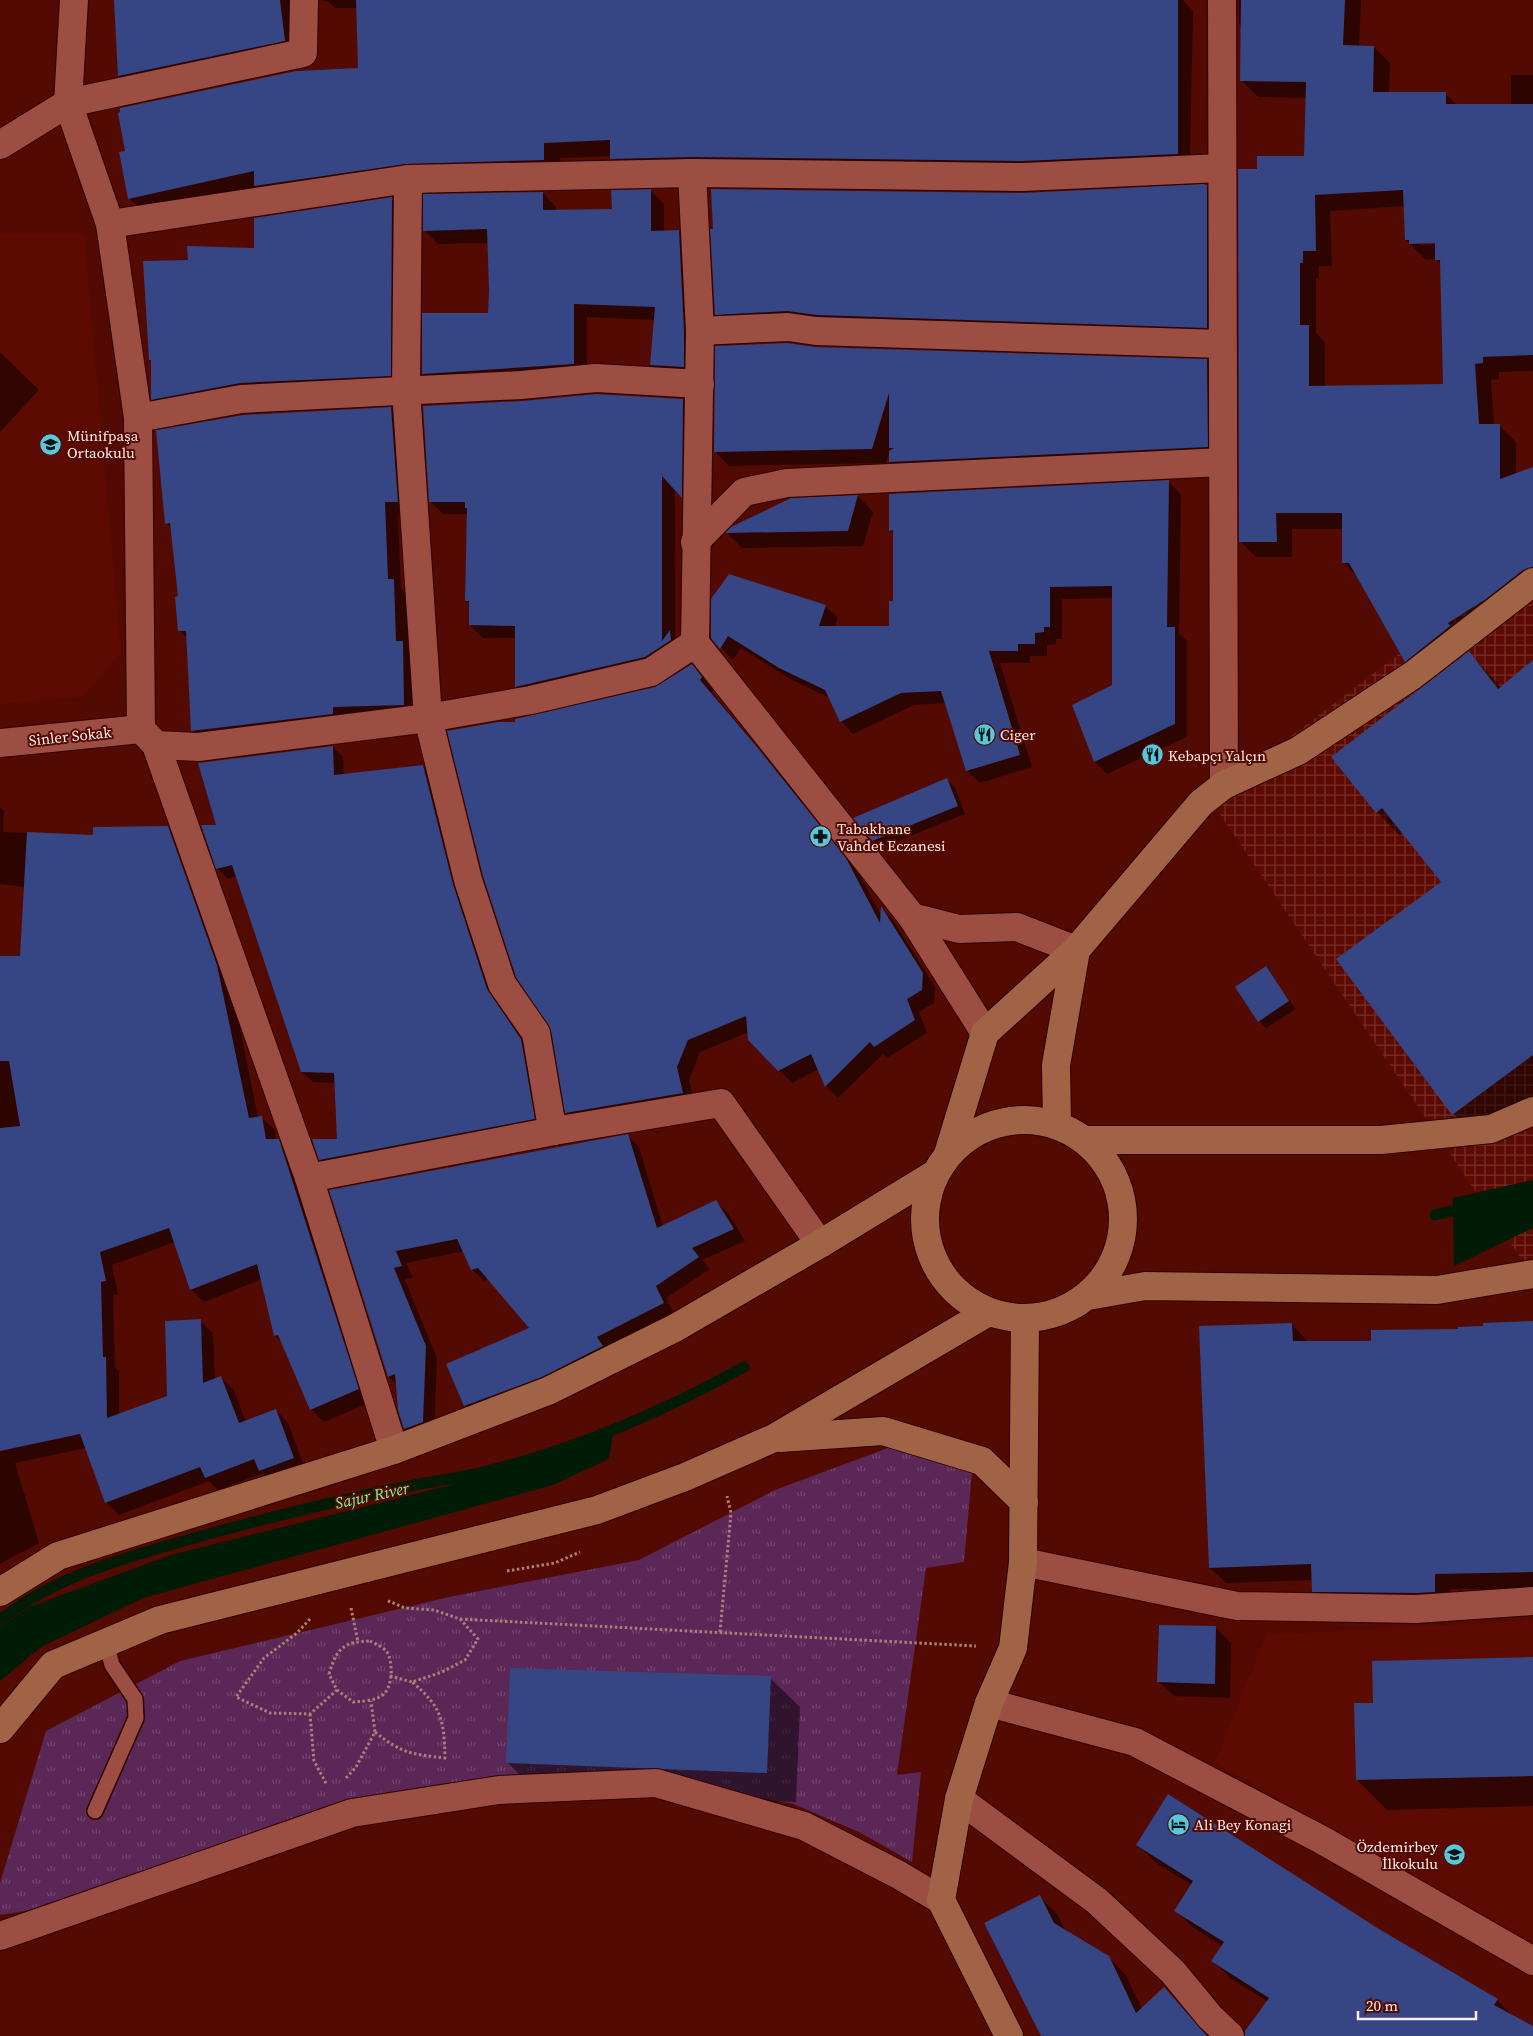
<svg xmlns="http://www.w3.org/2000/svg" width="1533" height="2036" font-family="'Source Serif 4',serif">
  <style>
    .built { fill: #5d0b02 }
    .industrial { fill: url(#industrial-grid) }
    .park { fill: url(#park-tufts) }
    .water { fill: #001c07 }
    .shadow { fill: #0007; fill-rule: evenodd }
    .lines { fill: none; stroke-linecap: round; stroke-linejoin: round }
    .stream { stroke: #001c07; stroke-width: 11 }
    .building { fill: #364583; fill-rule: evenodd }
    .lane-casing { stroke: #2f0000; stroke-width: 18 }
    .street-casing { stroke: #2f0000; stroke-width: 30 }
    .secondary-casing { stroke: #2f0000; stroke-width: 30 }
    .path { stroke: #ac7f79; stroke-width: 3; stroke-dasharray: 2.5 2.5; stroke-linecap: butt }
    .lane { stroke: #9b4e41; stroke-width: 15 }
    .street { stroke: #9b4e41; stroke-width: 28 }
    .secondary { stroke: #a06345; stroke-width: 28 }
    .labels { text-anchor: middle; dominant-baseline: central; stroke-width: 4; stroke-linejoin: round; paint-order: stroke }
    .poi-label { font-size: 15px; fill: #ffece8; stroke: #530a02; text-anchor: start }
    .street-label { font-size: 15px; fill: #ffece8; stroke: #530a02 }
    .water-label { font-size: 16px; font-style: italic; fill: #74fb9e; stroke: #530a02 }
  </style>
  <defs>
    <pattern id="industrial-grid" width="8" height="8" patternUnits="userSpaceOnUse" patternTransform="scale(1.25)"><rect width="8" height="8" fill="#5d0b02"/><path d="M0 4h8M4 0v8" fill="none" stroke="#752f27"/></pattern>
    <pattern id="park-tufts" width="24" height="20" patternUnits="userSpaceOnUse" patternTransform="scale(1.25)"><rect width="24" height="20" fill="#5b2756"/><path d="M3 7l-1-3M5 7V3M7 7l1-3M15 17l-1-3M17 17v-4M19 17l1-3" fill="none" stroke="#74466e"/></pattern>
  </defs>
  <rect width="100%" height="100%" fill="#530a02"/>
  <g class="built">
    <polygon points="84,233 121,653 82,697 0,704 0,234"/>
    <polygon points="1533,1620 1533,1949 1215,1762 1266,1635"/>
  </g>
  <polygon class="industrial" points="1533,553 1533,1269 1528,1269 1209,798"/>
  <polygon class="park" points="888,1448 973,1461 964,1562 926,1568 897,1775 921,1772 912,1862 859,1832 793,1804 630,1773 505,1779 48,1907 0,1915 0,1883 46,1731 180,1661 449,1597 639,1560 775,1490"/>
  <g class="water">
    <polygon points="1533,1180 1533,1228 1454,1266 1453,1198"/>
    <polygon points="613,1435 609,1459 553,1485 143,1598 41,1647 0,1681 0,1627 29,1607 171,1555 447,1486"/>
  </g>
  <g class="shadow">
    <polygon points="116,0 320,0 312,2 301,57 135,92 119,76"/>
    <polygon points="321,0 1183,0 1193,11 1190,161 628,175 612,156 560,158 559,176 145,214 129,198 126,152 359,69 357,8 335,8 329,2"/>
    <path d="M1239,0H1361L1359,46L1374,47L1390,63L1389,93H1445L1457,105H1511V75H1533V371L1499,372V379L1491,380L1494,426H1500L1516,442V474L1533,468V590L1422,677L1406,661L1358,578L1343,562V529H1292V557H1256L1240,541L1258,170L1305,158L1307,98L1258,97L1242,81V27L1239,24ZM1405,206L1406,240L1426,260L1436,259L1441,264L1444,385L1325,387V342L1316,333V278H1319V266H1332L1330,211ZM1441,242V244L1420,245V243Z"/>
    <polygon points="1206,186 1222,201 1222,343 732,330 716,314 1023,194"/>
    <polygon points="651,191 664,204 664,232 679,231 692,245 697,380 665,379 651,365 655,320 587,317 587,377 437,387 423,374 489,314 489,243 438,244 424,230 543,193 556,207 556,211 613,211"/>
    <polygon points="392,199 404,210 402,387 164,411 152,399 152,362 150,360 189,261 255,249"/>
    <polygon points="815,348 1207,360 1221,375 1221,461 904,476 890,462 889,453 886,463 729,466 715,451"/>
    <polygon points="0,352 39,390 0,432"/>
    <polygon points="683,400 695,413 694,508 675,488 675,636 683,644 683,653 529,699 517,686 517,638 483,638 470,625 470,605 466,601 468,514 443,514 430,501"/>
    <polygon points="391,408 404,421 410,514 398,514 401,588 406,593 408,648 415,655 417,717 205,743 193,730 187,638 180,631 180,597 172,529 166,523"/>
    <polygon points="1169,482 1181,494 1179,633 1187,641 1187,737 1107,774 1095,762 1073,705 1114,686 1114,598 1062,599 1062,639 1056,639 1056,644 1047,645 1047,656 1030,656 1030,663 1000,663 1032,767 980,783 967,770 946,703 914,705 853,734 841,721 830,698 792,680 741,648 733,660 712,637 825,606 838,618 835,627 890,627 894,602 894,534 890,530"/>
    <polygon points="858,496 873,512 863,546 742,548 727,533 732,528 791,500"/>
    <polygon points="1469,653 1502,688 1533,661 1533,1096 1477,1138 1453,1114 1338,959 1442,882 1403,833 1400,836 1377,812"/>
    <polygon points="691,666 704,678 713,690 712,693 769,761 858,872 882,917 882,909 893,920 935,987 934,1003 919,1012 927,1033 887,1058 883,1054 838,1098 826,1086 819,1069 792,1083 749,1040 749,1032 700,1052 689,1080 695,1106 579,1125 567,1113 517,723 655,688"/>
    <polygon points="333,747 343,757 344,775 423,766 433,776 497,1000 531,1051 544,1129 331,1170 320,1159 338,1140 336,1083 313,1082 302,1072 237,876 228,879 217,868 218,826"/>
    <polygon points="947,780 955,787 965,814 880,848 873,840"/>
    <polygon points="0,807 4,810 3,832 94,836 168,827 180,840 230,979 258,1118 262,1118 275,1130 276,1140 291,1153 371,1402 324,1422 311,1409 284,1344 275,1336 262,1279 204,1302 191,1289 175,1242 112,1265 118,1294 113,1295 115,1367 119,1371 119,1415 168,1397 200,1321 213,1333 215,1380 221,1378 234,1390 246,1422 276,1410 288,1423 306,1471 273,1483 263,1473 218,1490 209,1481 119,1515 106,1502 86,1448 15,1463 39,1543 0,1564 0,957 22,957 25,887 0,884"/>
    <polygon points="1265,968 1296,1009 1266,1028 1259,1021"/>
    <polygon points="628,1136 639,1147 663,1227 716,1202 728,1213 745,1241 702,1260 710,1269 666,1298 675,1315 477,1417 465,1406 448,1365 531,1329 489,1279 484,1281 472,1269 464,1251 406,1263 413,1277 405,1280 437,1358 434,1434 416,1440 405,1429 399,1410 397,1385 389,1377 331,1191"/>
    <polygon points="1533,1321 1533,1589 1450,1589 1451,1607 1329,1607 1313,1591 1313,1580 1226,1583 1210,1568 1292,1324 1308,1342 1372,1342"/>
    <polygon points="1216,1628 1231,1643 1230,1698 1174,1696 1158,1681"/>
    <polygon points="1533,1658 1533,1806 1387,1810 1357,1780 1374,1704"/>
    <polygon points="770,1678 800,1707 796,1802 538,1793 508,1763"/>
    <polygon points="1138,1845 1379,1930 1497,2000 1514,2018 1533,2028 1533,2036 1246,2036 1268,2002 1230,1978 1213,1960 1222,1946 1194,1928 1176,1911 1192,1885 1156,1863"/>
    <polygon points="1040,1897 1057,1914 1066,1932 1108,1957 1126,1975 1142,2009 1164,1989 1207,2036 1042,2036"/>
  </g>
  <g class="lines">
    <g class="stream">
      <polyline points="1435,1215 1467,1207"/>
      <path d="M0,1620C50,1580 109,1563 170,1545C242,1524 315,1506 389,1490C422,1483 455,1479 487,1471C578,1449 662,1412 744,1367"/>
    </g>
  </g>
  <g class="building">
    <polygon points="114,0 280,0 285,41 118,76"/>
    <polygon points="356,0 1178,0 1178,154 1023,161 692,157 610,159 610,140 544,143 544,160 406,164 254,186 254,171 128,199 119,152 125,151 118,113 120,112 120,108 296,71 358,68"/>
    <path d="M1241,0H1345L1343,45L1374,46L1373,92H1446V104H1533V355L1483,357V363L1475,364L1479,424H1500V479L1533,467V567L1523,570L1486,599L1448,623L1450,626L1405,662L1349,563H1342V513H1276L1277,542H1239L1238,169H1257V156H1304L1306,82L1240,81ZM1403,190L1405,240H1409V244L1435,243V260H1440L1443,384L1309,386V325H1300V263H1303V251H1316L1315,195Z"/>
    <polygon points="1203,184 1207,185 1207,328 817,315 787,311 715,315 710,229 713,229 711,189 1023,193"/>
    <polygon points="651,189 651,231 679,230 684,331 684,367 650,365 655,307 574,304 574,364 422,374 422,313 488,313 489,290 487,229 423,231 423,194 543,192 543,210 612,209 611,190"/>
    <polygon points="392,197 391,376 240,383 151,400 151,360 149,360 143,261 188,260 187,246 254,248 254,218"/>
    <polygon points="787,343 815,347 1207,359 1208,447 889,462 889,451 894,448 889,448 889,393 872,449 714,452 715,346"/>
    <polygon points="596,394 683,399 682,498 662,476 662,641 670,630 671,640 645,657 515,687 515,626 469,625 469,601 465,601 467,508 465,508 465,502 429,502 423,406 522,401"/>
    <polygon points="391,407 398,502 385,502 388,579 394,579 396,641 403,641 404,705 333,707 333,714 191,731 186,631 178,631 175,597 178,596 170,523 165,524 156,430 243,415"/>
    <polygon points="1169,480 1167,627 1175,627 1175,724 1094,762 1072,705 1112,685 1112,586 1050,587 1050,627 1044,627 1044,632 1035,633 1035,644 1018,644 1018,651 989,651 1020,755 966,771 941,691 901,693 840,722 825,690 779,668 728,636 720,649 711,638 711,599 729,574 826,605 819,626 889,626 889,601 893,601 893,530 889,531 889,494"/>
    <polygon points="858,495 848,531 725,533 731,527 791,498"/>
    <polygon points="1469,651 1498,689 1533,660 1533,1055 1452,1115 1336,959 1441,882 1382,808 1376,813 1331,757"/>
    <polygon points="692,664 702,677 700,680 757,747 846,858 880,923 881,906 923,973 922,990 907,999 915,1020 874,1047 870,1042 825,1087 811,1054 778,1071 748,1040 746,1016 688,1040 677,1067 683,1093 565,1113 551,1030 516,977 483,876 447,731 498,722 515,722 515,719 655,687"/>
    <polygon points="333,746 334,775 423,765 453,884 487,989 521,1039 535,1119 319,1160 312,1139 337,1139 334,1073 301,1072 232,865 216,869 201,825 216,825 198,763"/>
    <polygon points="947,778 958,806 872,841 853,818"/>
    <polygon points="168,826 217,965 249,1118 262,1116 266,1139 279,1139 359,1389 310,1410 278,1335 274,1336 257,1264 190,1290 169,1228 100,1252 106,1281 101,1282 103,1357 106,1357 107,1418 167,1396 165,1321 201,1319 203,1383 221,1376 239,1423 276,1409 294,1458 259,1471 254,1459 205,1478 200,1467 105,1503 80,1434 0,1451 0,1128 20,1126 9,1061 0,1061 0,956 20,956 27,832 93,835 93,827"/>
    <polygon points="1266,966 1289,1001 1258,1022 1235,987"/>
    <polygon points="628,1134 657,1228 716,1200 734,1229 692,1248 699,1257 656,1286 664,1303 597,1337 603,1346 542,1377 464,1406 446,1364 529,1328 478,1268 471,1270 457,1239 396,1251 402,1266 394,1268 426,1346 423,1422 404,1429 398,1410 395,1374 388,1377 329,1190"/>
    <polygon points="1533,1321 1533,1572 1435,1574 1435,1592 1416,1593 1312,1592 1311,1564 1209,1568 1199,1326 1292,1323 1293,1341 1371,1341 1371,1330 1458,1329 1458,1327 1483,1326 1483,1323"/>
    <polygon points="1159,1625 1216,1626 1215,1684 1157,1682"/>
    <polygon points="1533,1657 1533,1776 1356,1780 1354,1703 1373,1703 1372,1661"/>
    <polygon points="510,1668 771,1676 767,1773 506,1763"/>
    <polygon points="1168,1794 1379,1929 1498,1999 1494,2005 1533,2026 1533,2036 1245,2036 1245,2031 1269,1998 1211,1961 1224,1942 1174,1911 1193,1881 1136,1845"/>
    <polygon points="1040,1895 1054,1923 1109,1956 1136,2013 1164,1987 1207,2036 1041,2036 984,1923"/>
  </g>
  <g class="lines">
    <defs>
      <polyline id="lane" points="95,1811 136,1718 135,1699 112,1665 106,1643"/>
      <g id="street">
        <polyline points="74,0 68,103 110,224 138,418 141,729 156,745 309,1178 394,1450"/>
        <polyline points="1222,0 1224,785"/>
        <polyline points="0,145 68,103 303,53 304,0"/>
        <polyline points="692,173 700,331 695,643 912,917 959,929 1017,927 1076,950"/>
        <polyline points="408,179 406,390 428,718 468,880 502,984 536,1033 550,1116 554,1131"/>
        <polyline points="110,224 408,179 692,173 1023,177 1221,168"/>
        <polyline points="700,331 788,327 816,331 1222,344"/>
        <polyline points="138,418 241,399 521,385 596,378 700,384"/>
        <polyline points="695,542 744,492 787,483 1223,462"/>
        <polyline points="0,743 141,729"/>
        <polyline points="156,745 198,747 428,718 531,700 651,672 695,643"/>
        <polyline points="912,917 985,1033"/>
        <polyline points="309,1178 554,1131 721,1103 820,1244"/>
        <polyline points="1023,1562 1237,1606 1416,1609 1533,1601"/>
        <polyline points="989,1703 1135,1742 1322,1840 1533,1961"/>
        <polyline points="959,1799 1097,1901 1173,1972 1210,2017 1230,2036"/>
        <polyline points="0,1936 352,1813 499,1790 656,1783 804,1826 899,1875 941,1900"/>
      </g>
      <g id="secondary">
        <circle cx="1024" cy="1219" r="99"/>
        <polyline points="1057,1125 1056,1065 1076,950"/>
        <polyline points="1084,1140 1381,1140 1491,1129 1533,1111"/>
        <polyline points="948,1154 985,1033 1076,950 1201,803 1224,785 1298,751 1413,675 1533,582"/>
        <polyline points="1088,1296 1145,1286 1437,1290 1533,1274"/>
        <polyline points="780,1438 883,1431 982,1461 1024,1502"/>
        <polyline points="0,1592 58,1556 394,1450 548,1391 675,1328 820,1244 933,1175"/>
        <polyline points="0,1729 53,1665 160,1620 597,1510 685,1477 774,1438 987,1313"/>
        <polyline points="1009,2036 941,1900 959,1799 989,1703 1013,1648 1023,1562 1025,1320"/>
      </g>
    </defs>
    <use href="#lane" class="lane-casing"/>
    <use href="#street" class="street-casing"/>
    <use href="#secondary" class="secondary-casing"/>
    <g class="path">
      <polyline points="507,1571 555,1563 580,1552"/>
      <polyline points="351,1608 358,1642"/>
      <polyline points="310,1619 297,1633 264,1658 236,1697 270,1713 310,1714 337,1690"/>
      <polyline points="460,1619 976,1646"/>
      <polyline points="720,1632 731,1513 727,1496"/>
      <path d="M370,1641C375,1644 384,1647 387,1652C393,1662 393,1685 384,1694C376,1701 363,1701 353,1702L337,1690L329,1674C337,1648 343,1642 370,1641Z"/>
      <polyline points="390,1676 412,1682"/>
      <polyline points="310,1714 314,1761 327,1785"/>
      <path d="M375,1732C402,1754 412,1754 445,1758C444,1720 442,1707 412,1682L442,1672L465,1660L478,1639L460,1619L434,1610L405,1608L386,1600"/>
      <polyline points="346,1778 356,1767 375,1732 371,1701"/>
    </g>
    <use href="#lane" class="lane"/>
    <use href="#street" class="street"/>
    <use href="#secondary" class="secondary"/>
  </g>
  <defs>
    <symbol id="school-disc" viewBox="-11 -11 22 22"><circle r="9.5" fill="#55cadf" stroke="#530a02"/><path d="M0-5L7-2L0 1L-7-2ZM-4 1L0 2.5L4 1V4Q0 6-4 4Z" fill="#111"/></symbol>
    <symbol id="restaurant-disc" viewBox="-11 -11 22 22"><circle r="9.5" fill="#55cadf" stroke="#530a02"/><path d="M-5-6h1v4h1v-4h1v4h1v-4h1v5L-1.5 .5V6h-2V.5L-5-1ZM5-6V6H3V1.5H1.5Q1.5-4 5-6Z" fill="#111"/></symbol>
    <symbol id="pharmacy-disc" viewBox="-11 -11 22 22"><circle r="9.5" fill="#55cadf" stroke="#530a02"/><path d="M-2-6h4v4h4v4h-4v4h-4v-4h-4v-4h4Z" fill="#111"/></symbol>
    <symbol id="hotel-disc" viewBox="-11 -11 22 22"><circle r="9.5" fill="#55cadf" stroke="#530a02"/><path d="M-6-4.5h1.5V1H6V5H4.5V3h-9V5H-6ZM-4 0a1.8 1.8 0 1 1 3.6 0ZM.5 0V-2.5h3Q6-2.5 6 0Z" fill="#111"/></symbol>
  </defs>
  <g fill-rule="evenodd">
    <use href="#school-disc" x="38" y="432" width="25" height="25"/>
    <use href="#restaurant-disc" x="972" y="722" width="25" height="25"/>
    <use href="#restaurant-disc" x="1140" y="742" width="25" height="25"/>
    <use href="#pharmacy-disc" x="808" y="824" width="25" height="25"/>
    <use href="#hotel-disc" x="1166" y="1812" width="25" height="25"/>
    <use href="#school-disc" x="1442" y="1842" width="25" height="25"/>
  </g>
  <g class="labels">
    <g class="poi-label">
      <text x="67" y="435">Münifpaşa<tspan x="67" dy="17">Ortaokulu</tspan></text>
      <text x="1000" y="734">Ciger</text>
      <text x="1168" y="755">Kebapçı Yalçın</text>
      <text x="837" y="828">Tabakhane<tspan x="837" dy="17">Vahdet Eczanesi</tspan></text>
      <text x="1194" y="1824">Ali Bey Konagi</text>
      <text x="1438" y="1846" text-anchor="end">Özdemirbey<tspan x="1438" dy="17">İlkokulu</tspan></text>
    </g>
    <g class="street-label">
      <text transform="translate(70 736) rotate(-6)">Sinler Sokak</text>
    </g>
    <g class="water-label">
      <text transform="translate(372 1495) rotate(-12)">Sajur River</text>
    </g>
  </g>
  <path d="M1358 2011v8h118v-8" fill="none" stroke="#ffece8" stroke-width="2.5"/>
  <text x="1366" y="2011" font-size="15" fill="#ffece8" stroke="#530a02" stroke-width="4" paint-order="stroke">20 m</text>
</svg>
